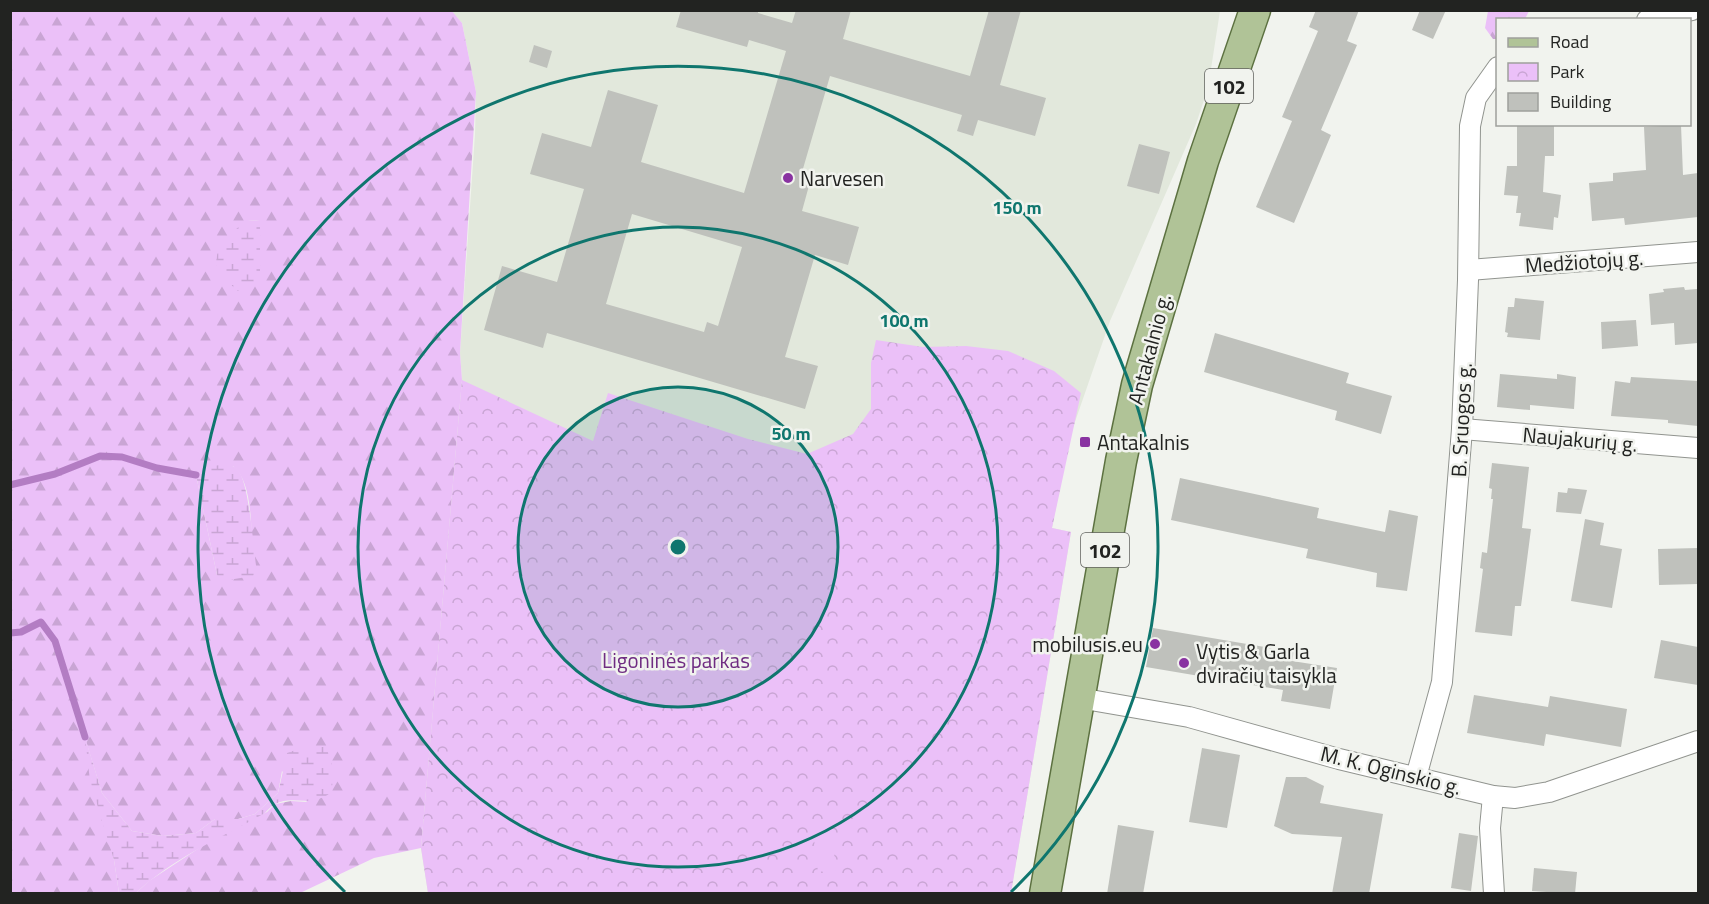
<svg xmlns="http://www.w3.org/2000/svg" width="1709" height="904" font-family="'Titillium Web',sans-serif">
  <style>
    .built { fill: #e2e8dc }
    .forest { fill: url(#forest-firs); fill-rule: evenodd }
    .wetland { fill: url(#wetland-marsh) }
    .park { fill: url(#park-crowns) }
    .pitch { fill: #ebc0f8 }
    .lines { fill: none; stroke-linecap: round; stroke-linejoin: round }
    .stream { stroke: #b37dc3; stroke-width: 7 }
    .building { fill: #bfc1bc; fill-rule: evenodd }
    .minor-casing { stroke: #91948f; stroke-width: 22 }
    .primary-casing { stroke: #5c7140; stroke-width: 33 }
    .minor { stroke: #fff; stroke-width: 20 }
    .primary { stroke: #b0c397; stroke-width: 30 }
    .ring { fill: none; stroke: #0f766e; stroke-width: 3 }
    .poi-dot { fill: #8933a1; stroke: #f1f3ee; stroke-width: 2 }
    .labels { text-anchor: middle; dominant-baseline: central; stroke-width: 5; stroke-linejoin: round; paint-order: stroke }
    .shield { fill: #f1f3ee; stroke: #60615e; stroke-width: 1.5 }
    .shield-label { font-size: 20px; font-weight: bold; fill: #222321 }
    .poi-label { font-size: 21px; fill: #222321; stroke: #f1f3ee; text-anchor: start }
    .street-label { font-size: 21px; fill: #222321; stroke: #f1f3ee }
    .park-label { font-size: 21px; fill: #6f2c82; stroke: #f1f3ee }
    .centre { fill: #0f766e; stroke: #f1f3ee; stroke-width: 3 }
    .ring-label { font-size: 18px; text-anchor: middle; font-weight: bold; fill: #0f766e; stroke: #f1f3ee; stroke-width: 5; stroke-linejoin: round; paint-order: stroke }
  </style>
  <defs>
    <pattern id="forest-firs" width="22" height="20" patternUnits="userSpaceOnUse" patternTransform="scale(1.5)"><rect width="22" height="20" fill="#ebc0f8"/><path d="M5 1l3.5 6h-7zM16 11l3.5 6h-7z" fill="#c9a5d4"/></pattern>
    <pattern id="wetland-marsh" width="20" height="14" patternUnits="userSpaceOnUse" patternTransform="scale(1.5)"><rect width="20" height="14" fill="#ebc0f8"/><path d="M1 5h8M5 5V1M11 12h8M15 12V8" fill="none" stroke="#c9a5d4"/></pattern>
    <pattern id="park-crowns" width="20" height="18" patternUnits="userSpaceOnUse" patternTransform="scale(1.5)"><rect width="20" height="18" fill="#ebc0f8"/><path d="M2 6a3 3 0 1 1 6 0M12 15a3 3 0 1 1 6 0" fill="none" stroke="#c9a5d4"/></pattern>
  </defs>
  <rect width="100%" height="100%" fill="#f1f3ee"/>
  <polygon class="built" points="451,11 1220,11 1208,88 1196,124 1110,321 1069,439 1052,528 1071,532 1011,893 428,893 421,848 462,380 460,353 475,134 476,92 462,23"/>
  <g class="forest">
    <path d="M451,10L462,23L476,92L460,353L462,380L421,848L374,858L300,893H136L149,881L222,833L267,812L275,804L291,801L307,802L282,771L278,793L255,814L238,819H215L196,833L163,836L132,831L102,793L86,741L114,860L119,893H11L10,11ZM248,220L260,221V284ZM233,466C251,480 251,521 252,543L217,575L196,475Z"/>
    <polygon points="1488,11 1488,10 1529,11 1525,19 1498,20 1497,39 1493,39 1485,28"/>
  </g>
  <g class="wetland">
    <path d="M248,220L260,221V284L238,291C232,285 221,277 218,270C210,248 233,231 248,220Z"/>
    <path d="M220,465C226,465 233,464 237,469C250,482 253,550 257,571L253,576L222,581L217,575L196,475L208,467Z"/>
    <path d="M85,737L102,793L132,831L163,836L196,833L215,819H238L255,814L278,793L287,753L307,746H326L333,768L332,792C309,809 294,794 275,804C271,806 268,810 265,813C221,838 173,858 136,893H119L114,860L90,781Z"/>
  </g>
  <polygon class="park" points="876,340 923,347 966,346 1008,351 1054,371 1081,393 1052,528 1071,532 1011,893 428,893 421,848 462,380 593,441 608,393 748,439 807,454 853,434 871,409 871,363"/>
  <polygon class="pitch" points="830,819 836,870 818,872 812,822"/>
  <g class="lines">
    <g class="stream">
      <polyline points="10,485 55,474 100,456 122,457 157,468 196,475"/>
      <polyline points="10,633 21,632 41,622 55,641 85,737"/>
    </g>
  </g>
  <g class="building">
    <path d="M681,10H758V13L792,23L796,10H851L843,39L970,76L989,10H1021L1000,85L1046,98L1035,136L978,120L973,136L957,131L962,115L830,76L800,179L810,182L802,211L859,227L848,265L815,255L785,357L818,366L805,409L547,333L543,348L484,330L502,266L557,282L584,189L530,174L542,133L591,147L608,90L658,105L641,162L744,193L786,51L749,40L747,47L676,27ZM632,214L742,247L718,326L707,322L704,332L606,304Z"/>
    <polygon points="1316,10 1359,10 1347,41 1357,45 1321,130 1331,135 1294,223 1256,207 1292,121 1282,117 1318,31 1309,27"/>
    <polygon points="1420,10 1446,10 1433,39 1412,30"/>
    <polygon points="534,45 552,51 547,68 529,62"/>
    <polygon points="1517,124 1554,124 1554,156 1545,156 1543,192 1561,195 1558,218 1554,217 1553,230 1519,226 1521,213 1516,213 1518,196 1504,195 1507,166 1517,166"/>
    <polygon points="1681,125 1683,175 1698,173 1698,217 1625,225 1624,218 1592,221 1589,183 1613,181 1613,173 1646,170 1644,127"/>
    <polygon points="1139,144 1170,152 1159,194 1127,186"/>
    <polygon points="1684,287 1685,290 1697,289 1698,343 1675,345 1674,323 1651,325 1649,294 1664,292 1663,289"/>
    <polygon points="1515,298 1544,301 1540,340 1507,337 1508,333 1505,332 1508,307 1514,307"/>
    <polygon points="1636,320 1638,346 1602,349 1601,322"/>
    <polygon points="1215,333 1349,373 1346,383 1392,396 1381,434 1335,420 1337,411 1204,372"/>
    <polygon points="1500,374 1557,379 1557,374 1576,377 1574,409 1530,405 1530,410 1497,407"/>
    <polygon points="1631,377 1698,381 1698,426 1668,423 1668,420 1611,416 1615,381 1630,383"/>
    <polygon points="1492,463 1529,467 1522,528 1531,529 1521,606 1515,606 1512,636 1475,632 1483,569 1480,568 1482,552 1487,553 1493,499 1491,499 1492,489 1489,488"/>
    <polygon points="1180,478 1319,508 1317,518 1385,532 1389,510 1418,516 1407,591 1376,587 1377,573 1306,558 1308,549 1171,520"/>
    <polygon points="1568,488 1587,490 1581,514 1556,512 1558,492 1567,493"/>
    <polygon points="1585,519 1604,523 1600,545 1622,549 1612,608 1571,601"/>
    <polygon points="1698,548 1698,584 1659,585 1658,549"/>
    <polygon points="1153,628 1294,652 1292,661 1337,668 1330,709 1281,701 1283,690 1146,667"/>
    <polygon points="1661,640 1698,647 1698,685 1654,678"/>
    <polygon points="1474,695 1548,707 1550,696 1627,709 1621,747 1546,734 1544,746 1467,733"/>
    <polygon points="1202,748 1240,755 1227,828 1189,822"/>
    <polygon points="1286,777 1306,777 1324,786 1320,803 1383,814 1369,894 1332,894 1342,837 1292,834 1274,826"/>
    <polygon points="1118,825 1154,831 1143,894 1107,894"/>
    <polygon points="1459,833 1478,836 1471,891 1451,888"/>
    <polygon points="1534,868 1577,872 1575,894 1532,891"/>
  </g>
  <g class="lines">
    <defs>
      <g id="minor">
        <polyline points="1647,20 1692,10"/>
        <polyline points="1469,270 1698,252"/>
        <polyline points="1462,429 1698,448"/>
        <polyline points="1079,698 1189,717 1339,759 1493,796 1515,798 1549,792 1698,741"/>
        <polyline points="1416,777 1442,682 1462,429 1468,280 1470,126 1476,98 1498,67"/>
        <polyline points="1493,796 1490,828 1494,894"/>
      </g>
      <polyline id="primary" points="1045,894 1121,461 1137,385 1203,161 1255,10"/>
    </defs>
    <use href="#minor" class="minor-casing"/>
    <use href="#primary" class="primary-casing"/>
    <use href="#minor" class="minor"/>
    <use href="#primary" class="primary"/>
  </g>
  <circle cx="678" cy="547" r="160" fill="#0f766e" fill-opacity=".12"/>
  <g class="ring">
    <circle cx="678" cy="547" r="160"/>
    <circle cx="678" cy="547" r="320"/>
    <path d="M345 892A480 480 0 1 1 1011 892"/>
  </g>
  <g class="poi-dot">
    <circle cx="788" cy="178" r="6"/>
    <rect x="1079" y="436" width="12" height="12" rx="3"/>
    <circle cx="1155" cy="644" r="6"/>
    <circle cx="1184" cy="663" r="6"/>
  </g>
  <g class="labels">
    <g class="shield">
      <rect x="1205" y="69" width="48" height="34" rx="4.5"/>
      <rect x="1081" y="533" width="48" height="34" rx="4.5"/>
    </g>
    <g class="shield-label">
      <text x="1229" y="86">102</text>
      <text x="1105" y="550">102</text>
    </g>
    <g class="poi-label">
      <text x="800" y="178">Narvesen</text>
      <text x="1097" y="442">Antakalnis</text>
      <text x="1143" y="644" text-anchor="end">mobilusis.eu</text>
      <text x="1196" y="651">Vytis &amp; Garla<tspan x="1196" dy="24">dviračių taisykla</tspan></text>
    </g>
    <g class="street-label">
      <text transform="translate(1584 261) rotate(-4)">Medžiotojų g.</text>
      <text transform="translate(1149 349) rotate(-75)">Antakalnio g.</text>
      <text transform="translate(1461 420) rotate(-87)">B. Sruogos g.</text>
      <text transform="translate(1580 439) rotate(5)">Naujakurių g.</text>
      <text transform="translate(1391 770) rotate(14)">M. K. Oginskio g.</text>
    </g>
    <g class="park-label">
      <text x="676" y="660">Ligoninės parkas</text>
    </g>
  </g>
  <circle cx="678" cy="547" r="9" class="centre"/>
  <g class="ring-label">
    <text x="1017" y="214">150 m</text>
    <text x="904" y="327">100 m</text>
    <text x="791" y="440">50 m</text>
  </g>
  <rect width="1709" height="904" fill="none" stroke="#222321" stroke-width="24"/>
  <rect x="1496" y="18" width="195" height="108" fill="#f1f3ee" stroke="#9ea09c" stroke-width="1.5"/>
  <rect x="1508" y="38" width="30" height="9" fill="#b0c397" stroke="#9ea09c" stroke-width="1.5"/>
  <text x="1550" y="48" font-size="18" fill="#222321">Road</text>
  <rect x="1508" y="63" width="30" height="18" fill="url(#park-crowns)" stroke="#9ea09c" stroke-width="1.5"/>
  <text x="1550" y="78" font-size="18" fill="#222321">Park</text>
  <rect x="1508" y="93" width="30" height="18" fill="#bfc1bc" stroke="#9ea09c" stroke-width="1.5"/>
  <text x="1550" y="108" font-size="18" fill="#222321">Building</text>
</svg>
